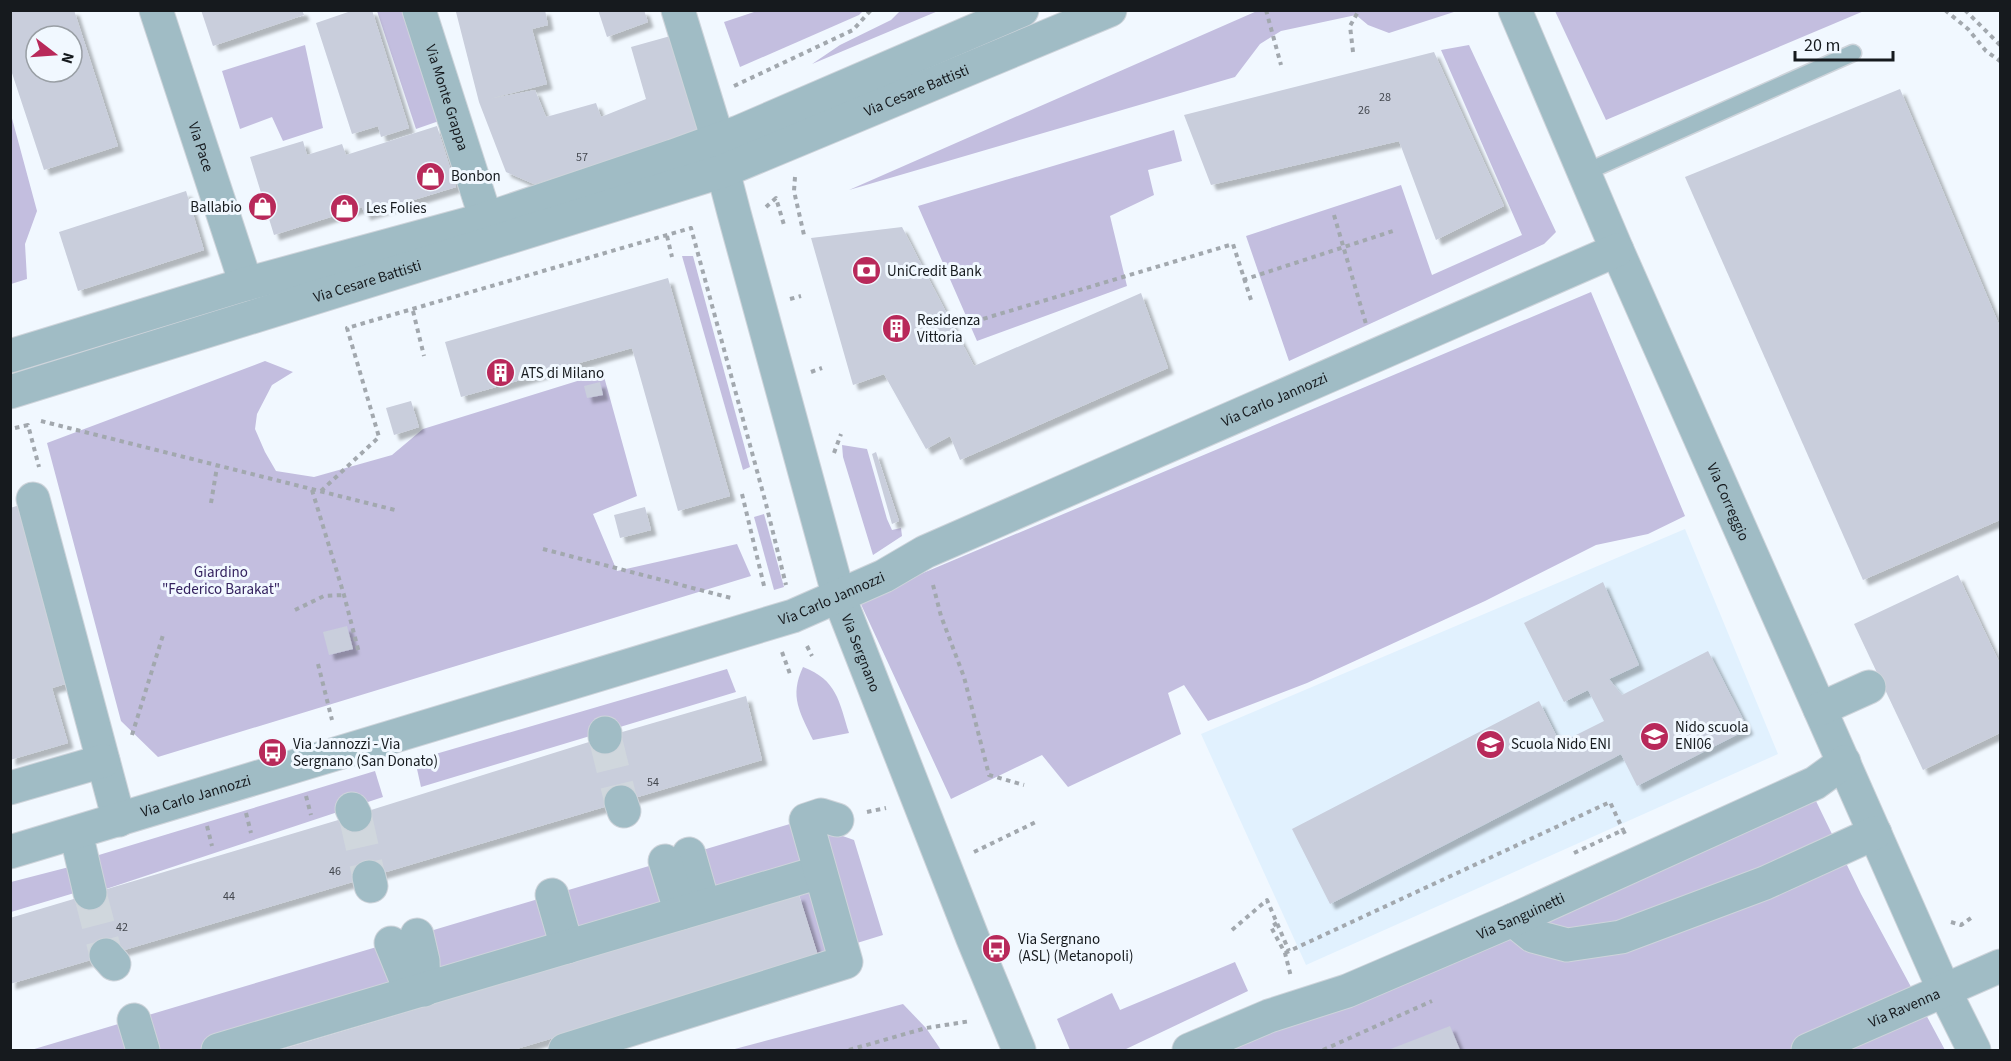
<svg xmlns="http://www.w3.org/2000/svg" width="2011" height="1061" font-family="'Source Sans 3',sans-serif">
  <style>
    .built { fill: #e1f1fe }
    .green { fill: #c3bedf }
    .building { fill: #c9cedc; fill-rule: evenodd; filter: url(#shadow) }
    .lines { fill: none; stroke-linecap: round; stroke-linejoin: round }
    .street-tunnel { stroke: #d0d7dd; stroke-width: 33; stroke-dasharray: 33 16; stroke-linecap: butt }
    .lane-casing { stroke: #ced4db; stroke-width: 19 }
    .street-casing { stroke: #ced4db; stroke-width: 35 }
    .path { stroke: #a2a8ae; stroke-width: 4; stroke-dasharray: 4.5 4.5; stroke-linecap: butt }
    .lane { stroke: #a0bcc5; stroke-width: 16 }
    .street { stroke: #a0bcc5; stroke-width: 33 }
    .labels { text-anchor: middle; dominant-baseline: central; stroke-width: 6; stroke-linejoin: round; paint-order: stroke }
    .number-label { font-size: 12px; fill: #43474e }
    .street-label { font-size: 15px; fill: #161a1e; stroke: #f1f8ff }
    .poi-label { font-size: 15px; fill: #161a1e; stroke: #f1f8ff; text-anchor: start }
    .park-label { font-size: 15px; fill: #34225f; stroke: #f1f8ff }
  </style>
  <defs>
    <filter id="shadow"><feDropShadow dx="5.5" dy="5.5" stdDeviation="1.5" flood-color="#0004"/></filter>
  </defs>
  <rect width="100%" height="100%" fill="#f1f8ff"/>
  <polygon class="built" points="1685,529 1778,754 1306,965 1201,734"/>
  <g class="green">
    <polygon points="760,10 863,10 863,11 859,15 740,67 724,22"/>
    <polygon points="377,11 403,11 439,121 416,129"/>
    <polygon points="900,11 938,11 812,64 840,45 891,20"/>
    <polygon points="1257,11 1457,11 1389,33 1368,25 1356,15 1281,31 1260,44 1235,77 849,190"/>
    <polygon points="1555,11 1864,11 1606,120"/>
    <polygon points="305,45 323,128 283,141 272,117 240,129 222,71"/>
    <polygon points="1469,45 1556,232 1544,244 1289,361 1246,236 1401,185 1432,275 1522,235 1441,50"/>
    <polygon points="10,111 37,211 25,244 27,279 11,284"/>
    <polygon points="1174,130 1182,161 1148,170 1154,195 1110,216 1127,286 977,341 918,206"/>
    <polygon points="682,256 693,256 750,467 743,470"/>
    <polygon points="1591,292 1685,516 1648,534 1596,545 1485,601 1307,683 1208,721 1184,685 1168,693 1181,734 1068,787 1042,755 951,799 859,600"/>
    <polygon points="265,361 293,372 272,385 257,414 255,429 265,452 276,471 314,477 392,455 423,429 603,373 637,496 593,514 617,571 737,544 751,576 158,757 121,721 47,443"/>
    <polygon points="842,445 867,449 887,519 892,530 901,528 902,536 873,555 843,457"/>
    <polygon points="764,514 784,587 774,590 754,517"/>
    <path d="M803,667C837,680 839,701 849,733L813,740C800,712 789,697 803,667Z"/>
    <polygon points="727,669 736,692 421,787 415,760"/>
    <polygon points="375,771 383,797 100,891 89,858"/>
    <polygon points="1816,801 1861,894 1945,1050 1225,1050"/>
    <polygon points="800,821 854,840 883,935 818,955 799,895 277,1050 31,1050"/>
    <polygon points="73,866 81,891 11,912 11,882"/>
    <polygon points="1235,962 1248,991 1124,1050 1070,1050 1057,1019 1112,993 1120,1010"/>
    <polygon points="903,1004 926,1028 941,1050 731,1050"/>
  </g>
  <g class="building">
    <path d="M10,10H74L118,146L44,170L10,67ZM36,36H72V72H36Z"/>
    <polygon points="201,10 302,10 304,15 213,46"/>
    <polygon points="354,10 372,10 409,128 381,137 378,126 352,134 316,23"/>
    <polygon points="464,10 545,10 548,25 532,29 547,84 489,99 535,90 546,117 596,103 601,117 646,99 631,47 674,35 701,121 697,132 534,184 506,172 479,102 456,12"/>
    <polygon points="598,10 644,10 648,22 607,37"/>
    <polygon points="1434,52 1504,206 1436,240 1399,141 1211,185 1184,115"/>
    <polygon points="1900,89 2000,327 2000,520 1863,580 1685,177"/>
    <polygon points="437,126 456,187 365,215 362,207 274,235 250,157 303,141 307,155 342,144 346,155"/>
    <polygon points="186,191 204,250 78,291 59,232"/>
    <polygon points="902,227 974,366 1141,293 1168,368 960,460 950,436 926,449 884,374 853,385 811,238"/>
    <polygon points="668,278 730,496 678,511 632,348 461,397 445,342"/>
    <polygon points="600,382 603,395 587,398 584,386"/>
    <polygon points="411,401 419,427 394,435 386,408"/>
    <polygon points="876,452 899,521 892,524 872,454"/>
    <polygon points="27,503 79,680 52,688 68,743 10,760 10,508"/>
    <polygon points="645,507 651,530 620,538 614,515"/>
    <polygon points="1958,575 2000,664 2000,733 1923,770 1854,624"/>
    <polygon points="1603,582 1639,665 1609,679 1622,695 1708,651 1748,729 1637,786 1621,754 1330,904 1292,829 1539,701 1560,743 1604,721 1588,690 1564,702 1524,623"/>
    <polygon points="347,626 353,649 329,655 323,632"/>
    <polygon points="746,696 762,760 10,984 10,918 355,815 605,737"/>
    <polygon points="799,895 819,959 513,1050 279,1050"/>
    <polygon points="1450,1026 1460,1050 1388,1050"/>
  </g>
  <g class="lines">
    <g class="street-tunnel">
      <polyline points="605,737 621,802"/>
      <polyline points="355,815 369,877"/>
      <polyline points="90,893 106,955"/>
    </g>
    <defs>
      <polyline id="lane" points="1584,173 1853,53"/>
      <g id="street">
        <path id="s1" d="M156,10L246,284"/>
        <path id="s2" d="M419,10L486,219"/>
        <path id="s3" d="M678,10L718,140L723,171L734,213L839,597L973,939L1019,1050"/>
        <path id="s4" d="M1515,10L1617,250L1944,990L1974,1050"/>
        <polyline points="10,356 246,284 486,219 673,156 739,132 1022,10"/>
        <path id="s5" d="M10,392L723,171L1110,10"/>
        <polyline points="33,499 119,820"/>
        <polyline points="1820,709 1869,687"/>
        <polyline points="605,733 605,737"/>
        <polyline points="10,788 103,761"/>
        <polyline points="621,802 624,811"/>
        <polyline points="352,809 355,815"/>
        <polyline points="76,833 90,893"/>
        <path id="s6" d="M10,852L793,616L884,576L925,552L1617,250"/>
        <polyline points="689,854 704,906"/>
        <polyline points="665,861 681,913"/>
        <polyline points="369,877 371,886"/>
        <polyline points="552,895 567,947"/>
        <polyline points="1513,920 1533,936 1567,945 1621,937 1765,883 1875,833"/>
        <polyline points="391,943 409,987 424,990 423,961 417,935"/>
        <polyline points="106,955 114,964"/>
        <polyline points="134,1020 143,1050"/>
        <polyline points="218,1050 820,872"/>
        <polyline points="565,1050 846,962 806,820 821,815 837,820"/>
        <path id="s7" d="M1189,1050L1269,1016L1347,991L1513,920L1815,783L1844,762"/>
        <path id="s8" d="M1808,1050L2000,966"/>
      </g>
    </defs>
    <use href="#lane" class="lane-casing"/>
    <use href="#street" class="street-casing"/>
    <g class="path">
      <polyline points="1266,10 1281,65"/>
      <polyline points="1945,10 1968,29 1986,51 2000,61"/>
      <polyline points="1965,10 2000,45"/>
      <polyline points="1353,52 1350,26 1359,10"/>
      <polyline points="734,86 853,30 871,10"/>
      <polyline points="795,177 794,191 804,235"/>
      <polyline points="766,207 776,198 784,225"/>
      <polyline points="1334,215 1366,324"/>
      <polyline points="667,236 672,257"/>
      <polyline points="1243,280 1396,230"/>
      <polyline points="790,299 801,296"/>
      <polyline points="413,311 424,356"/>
      <polyline points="966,324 1233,244 1251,300"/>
      <polyline points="811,372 822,368"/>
      <polyline points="41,421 395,510"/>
      <polyline points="15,428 28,425 39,467"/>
      <polyline points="834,453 841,434"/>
      <polyline points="312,490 344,595 359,653"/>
      <polyline points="321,491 379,437 347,328 691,228 766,504 786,585"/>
      <polyline points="742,494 765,590"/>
      <polyline points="211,503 217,467"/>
      <polyline points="543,549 731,598"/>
      <polyline points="933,585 941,616 964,677 989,775 1024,785"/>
      <polyline points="295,610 324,596 344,595"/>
      <polyline points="807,646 812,656"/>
      <polyline points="782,652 790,674"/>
      <polyline points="318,664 332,720"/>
      <polyline points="132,735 163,635"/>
      <polyline points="306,796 311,815"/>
      <polyline points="867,812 886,808"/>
      <polyline points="246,813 251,833"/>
      <polyline points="207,826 212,846"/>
      <polyline points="974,852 1038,821"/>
      <polyline points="1574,853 1623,830 1625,834"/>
      <polyline points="1951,922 1961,925 1971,918"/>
      <polyline points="1277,923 1271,927 1285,953 1291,977"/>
      <polyline points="1232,930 1267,900 1289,951"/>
      <polyline points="1285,953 1610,802 1623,830"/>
      <polyline points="849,1050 926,1028 971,1021"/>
      <polyline points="1323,1050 1432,1001"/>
    </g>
    <use href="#lane" class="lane"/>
    <use href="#street" class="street"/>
  </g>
  <defs>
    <symbol id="shop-disc" viewBox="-11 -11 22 22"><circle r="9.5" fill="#b8295a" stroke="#f1f8ff"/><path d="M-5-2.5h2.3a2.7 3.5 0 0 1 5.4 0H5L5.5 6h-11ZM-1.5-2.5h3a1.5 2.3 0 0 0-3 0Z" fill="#fff"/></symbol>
    <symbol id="bank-disc" viewBox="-11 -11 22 22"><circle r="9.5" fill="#b8295a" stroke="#f1f8ff"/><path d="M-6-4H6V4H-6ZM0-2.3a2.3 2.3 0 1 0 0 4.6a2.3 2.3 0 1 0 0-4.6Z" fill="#fff"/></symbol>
    <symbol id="building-disc" viewBox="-11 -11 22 22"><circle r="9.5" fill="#b8295a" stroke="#f1f8ff"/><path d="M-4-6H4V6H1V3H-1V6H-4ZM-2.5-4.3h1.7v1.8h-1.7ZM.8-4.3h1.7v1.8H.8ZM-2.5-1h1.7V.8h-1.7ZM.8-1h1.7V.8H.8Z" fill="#fff"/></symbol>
    <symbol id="school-disc" viewBox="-11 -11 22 22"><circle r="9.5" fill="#b8295a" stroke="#f1f8ff"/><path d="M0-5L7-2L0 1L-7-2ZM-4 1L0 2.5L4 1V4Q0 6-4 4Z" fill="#fff"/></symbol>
    <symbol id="bus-disc" viewBox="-11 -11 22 22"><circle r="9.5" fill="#b8295a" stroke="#f1f8ff"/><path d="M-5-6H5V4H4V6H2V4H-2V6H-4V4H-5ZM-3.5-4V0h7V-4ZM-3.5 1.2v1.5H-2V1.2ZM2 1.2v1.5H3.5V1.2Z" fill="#fff"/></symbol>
  </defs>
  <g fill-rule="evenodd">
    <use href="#shop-disc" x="414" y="160" width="33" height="33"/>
    <use href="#shop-disc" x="246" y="190" width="33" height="33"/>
    <use href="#shop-disc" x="328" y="192" width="33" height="33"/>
    <use href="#bank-disc" x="850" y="254" width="33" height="33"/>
    <use href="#building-disc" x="880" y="312" width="33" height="33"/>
    <use href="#building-disc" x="484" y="356" width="33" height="33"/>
    <use href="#school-disc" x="1638" y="720" width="33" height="33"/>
    <use href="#school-disc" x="1474" y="728" width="33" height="33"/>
    <use href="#bus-disc" x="256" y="736" width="33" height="33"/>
    <use href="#bus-disc" x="980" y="932" width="33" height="33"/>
  </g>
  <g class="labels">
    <g class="number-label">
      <text x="1385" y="97">28</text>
      <text x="1364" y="110">26</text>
      <text x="582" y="157">57</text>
      <text x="653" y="782">54</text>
      <text x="335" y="871">46</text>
      <text x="229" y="896">44</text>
      <text x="122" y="927">42</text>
    </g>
    <g class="street-label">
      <text stroke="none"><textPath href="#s5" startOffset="956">Via Cesare Battisti</textPath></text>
      <text stroke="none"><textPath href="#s2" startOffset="92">Via Monte Grappa</textPath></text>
      <text stroke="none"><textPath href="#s1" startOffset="144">Via Pace</textPath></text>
      <text stroke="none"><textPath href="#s5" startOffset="374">Via Cesare Battisti</textPath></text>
      <text stroke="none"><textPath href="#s6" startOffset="1346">Via Carlo Jannozzi</textPath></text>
      <text stroke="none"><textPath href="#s4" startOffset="536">Via Correggio</textPath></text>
      <text stroke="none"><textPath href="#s6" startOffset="860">Via Carlo Jannozzi</textPath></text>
      <text stroke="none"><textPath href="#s3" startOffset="669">Via Sergnano</textPath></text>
      <text stroke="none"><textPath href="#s6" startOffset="194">Via Carlo Jannozzi</textPath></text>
      <text stroke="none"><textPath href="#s7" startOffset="358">Via Sanguinetti</textPath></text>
      <text stroke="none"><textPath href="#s8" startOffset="105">Via Ravenna</textPath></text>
    </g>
    <g class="poi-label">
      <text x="451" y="176">Bonbon</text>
      <text x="242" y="207" text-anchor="end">Ballabio</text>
      <text x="366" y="208">Les Folies</text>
      <text x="887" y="271">UniCredit Bank</text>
      <text x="917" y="320">Residenza<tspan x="917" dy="17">Vittoria</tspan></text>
      <text x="521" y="373">ATS di Milano</text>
      <text x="1675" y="727">Nido scuola<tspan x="1675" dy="17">ENI06</tspan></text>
      <text x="293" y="744">Via Jannozzi - Via<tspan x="293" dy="17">Sergnano (San Donato)</tspan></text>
      <text x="1511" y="744">Scuola Nido ENI</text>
      <text x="1018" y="939">Via Sergnano<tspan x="1018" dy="17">(ASL) (Metanopoli)</tspan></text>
    </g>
    <g class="park-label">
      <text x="221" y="572">Giardino<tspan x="221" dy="17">"Federico Barakat"</tspan></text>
    </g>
  </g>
  <rect width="2011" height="1061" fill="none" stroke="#161a1e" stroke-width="24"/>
  <g transform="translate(54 54) rotate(107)"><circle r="28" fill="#f1f8ff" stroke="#999fa5" stroke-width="1.5"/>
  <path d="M0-4.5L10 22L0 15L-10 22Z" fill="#b8295a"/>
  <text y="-9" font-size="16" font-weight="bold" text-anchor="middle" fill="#161a1e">N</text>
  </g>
  <path d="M1795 51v9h98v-9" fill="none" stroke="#161a1e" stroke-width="3"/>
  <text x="1804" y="51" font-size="18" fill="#161a1e" stroke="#f1f8ff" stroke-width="4.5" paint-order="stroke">20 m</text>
</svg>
